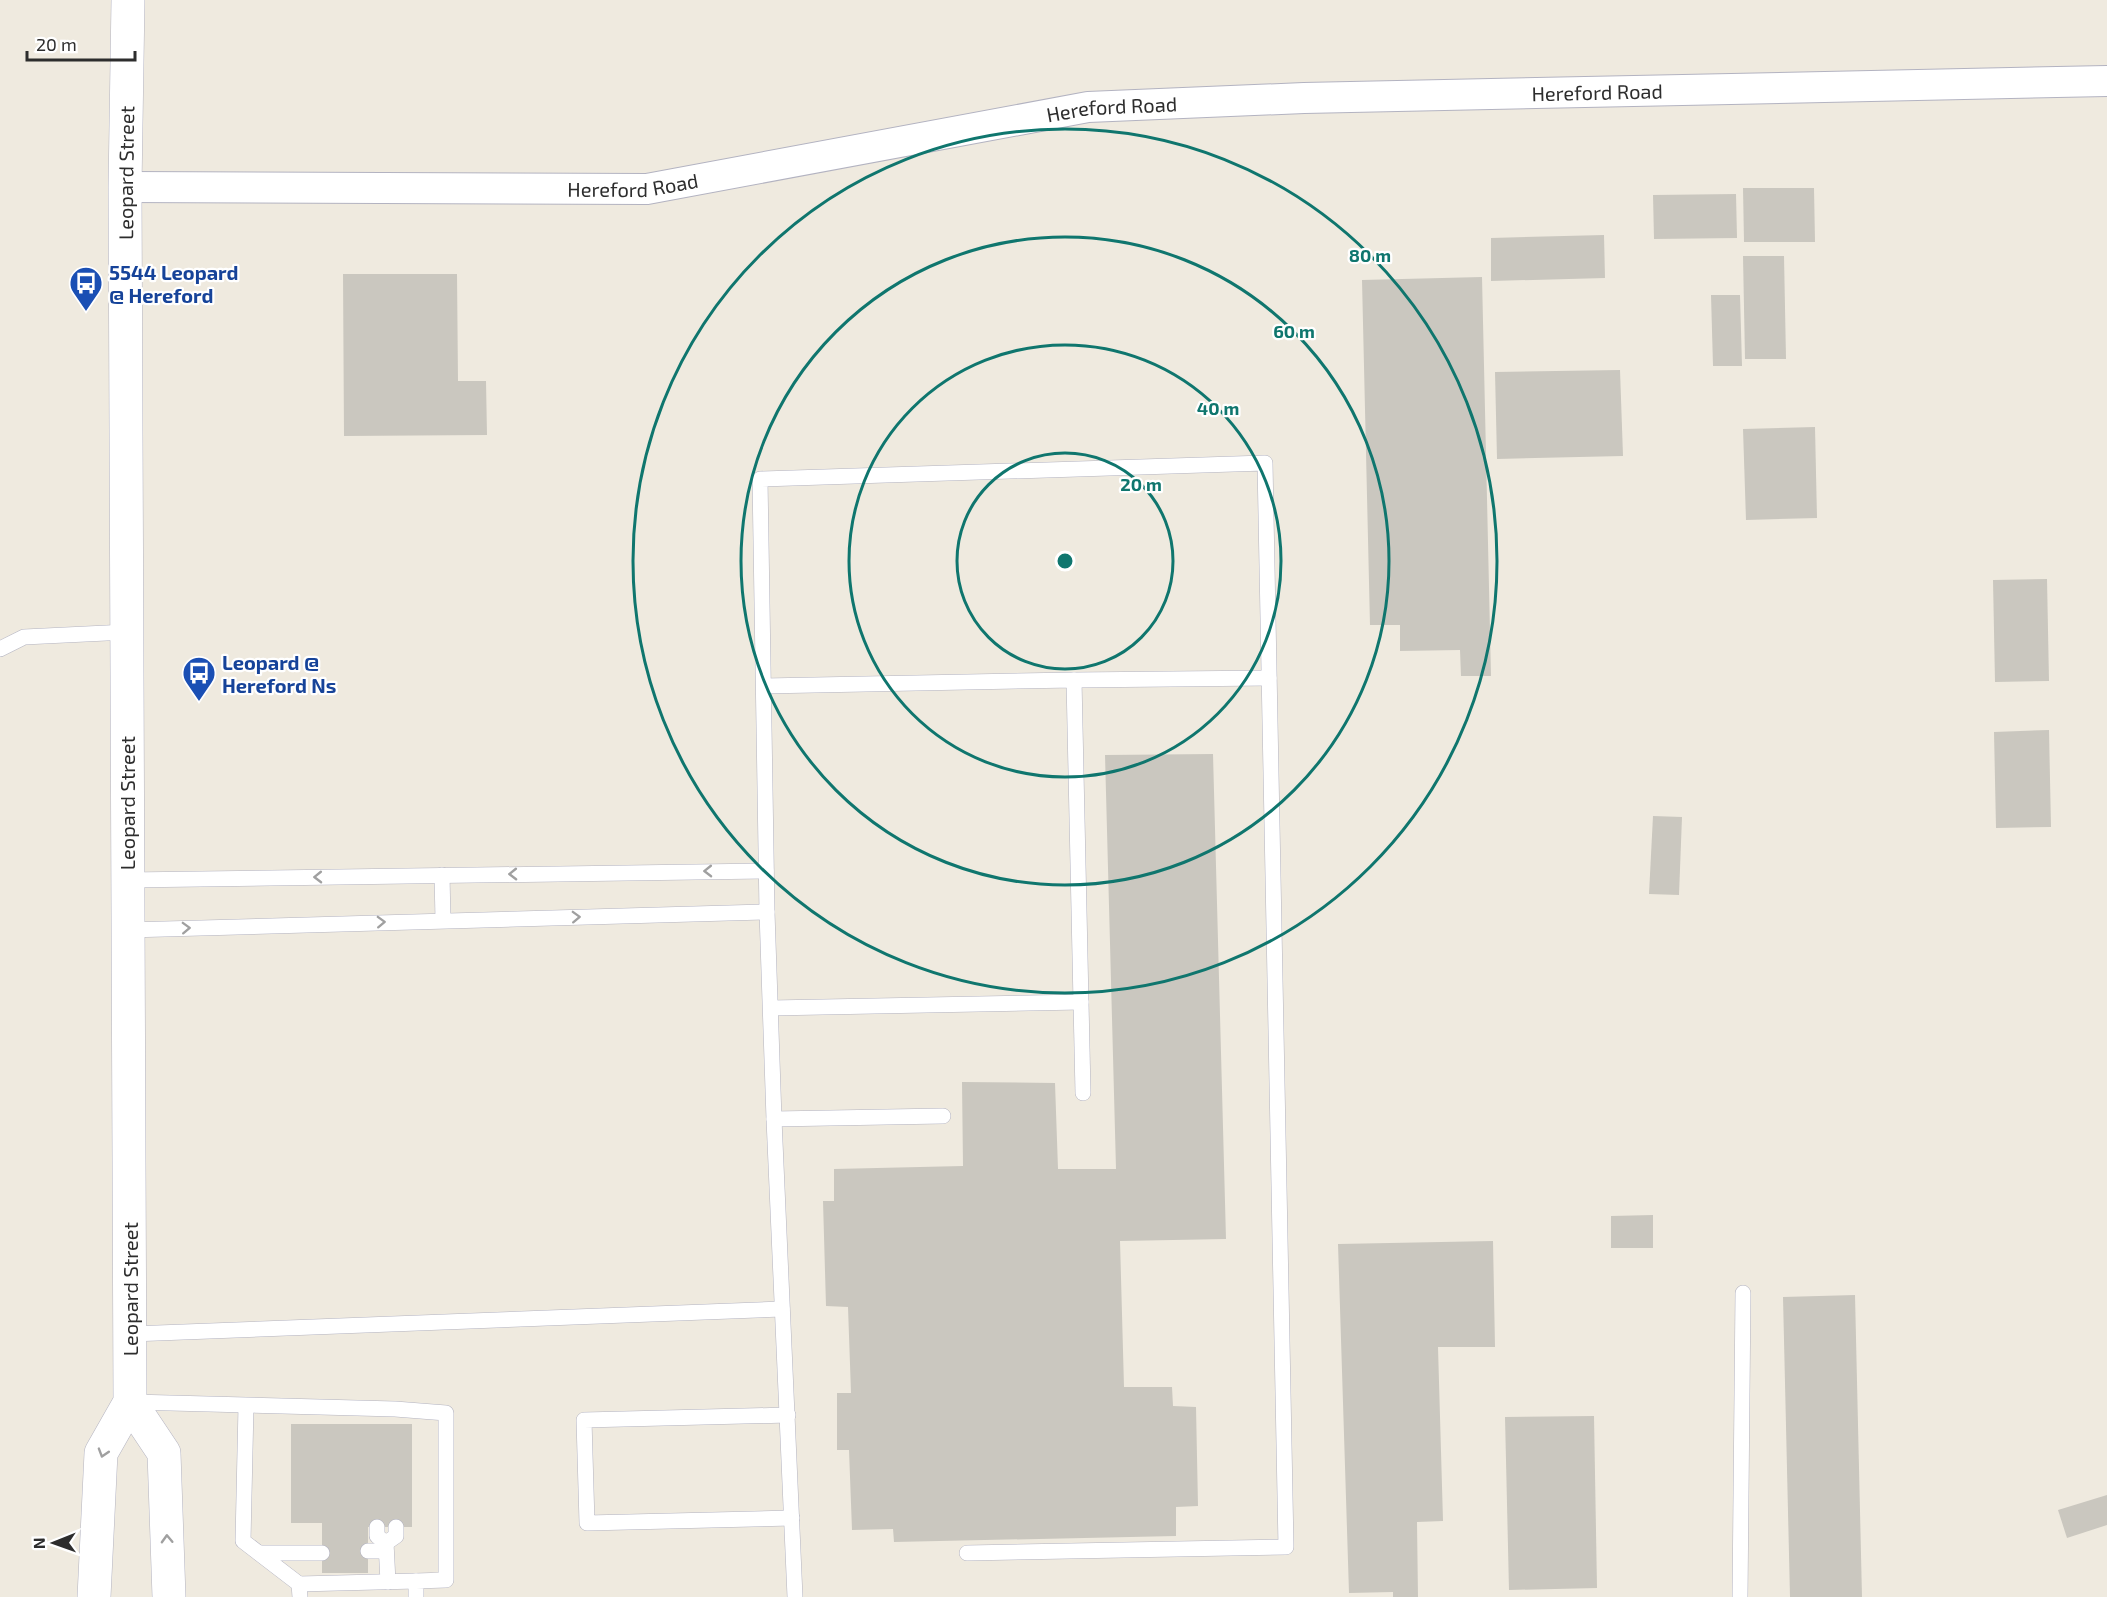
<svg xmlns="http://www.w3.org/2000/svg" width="2107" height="1597" font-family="'Exo 2',sans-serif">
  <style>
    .building { fill: #cac7bf }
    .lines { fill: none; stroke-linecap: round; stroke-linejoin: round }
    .lane-casing { stroke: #b3b3c1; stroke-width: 16 }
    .street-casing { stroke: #b3b3c1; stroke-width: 32 }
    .secondary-casing { stroke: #b3b3c1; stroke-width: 34 }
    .lane { stroke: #fff; stroke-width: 15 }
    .street { stroke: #fff; stroke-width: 30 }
    .secondary { stroke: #fff; stroke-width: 33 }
    .oneway { stroke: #a0a0a0 }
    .ring { fill: none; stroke: #0f766e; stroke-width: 3 }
    .labels { text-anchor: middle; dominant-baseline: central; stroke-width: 4.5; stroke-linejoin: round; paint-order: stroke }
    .street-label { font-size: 20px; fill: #2d2d2d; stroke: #fff }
    .transit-label { font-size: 20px; font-weight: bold; fill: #164399; stroke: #fff; text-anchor: start }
    .centre { fill: #0f766e; stroke: #fff; stroke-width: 3 }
    .ring-label { font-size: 18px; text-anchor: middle; font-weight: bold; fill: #0f766e; stroke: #fff; stroke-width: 4.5; stroke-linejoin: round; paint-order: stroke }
  </style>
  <rect width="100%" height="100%" fill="#efeadf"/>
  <g class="building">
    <polygon points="1743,188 1814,188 1815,242 1744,242"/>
    <polygon points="1736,194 1737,238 1654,239 1653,195"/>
    <polygon points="1604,235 1605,278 1491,281 1491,238"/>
    <polygon points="1743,256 1784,256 1786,359 1745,359"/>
    <polygon points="343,274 457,274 458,381 486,381 487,435 344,436"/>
    <polygon points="1482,277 1491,676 1461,676 1460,650 1400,651 1400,625 1370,625 1362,280"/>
    <polygon points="1711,295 1740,295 1742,366 1713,366"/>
    <polygon points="1620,370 1623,456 1497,459 1495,372"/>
    <polygon points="1815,427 1817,518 1746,520 1743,429"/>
    <polygon points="2047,579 2049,681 1995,682 1993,580"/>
    <polygon points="2049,730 2051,827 1996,828 1994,732"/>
    <polygon points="1213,754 1226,1239 1120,1241 1124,1387 1172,1387 1173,1406 1196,1407 1198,1506 1176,1507 1176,1536 894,1542 893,1529 852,1530 849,1450 837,1450 837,1393 851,1393 848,1307 826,1306 823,1201 834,1201 834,1169 963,1166 962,1082 1055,1083 1058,1169 1116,1169 1105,755"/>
    <polygon points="1653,816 1682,817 1679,895 1649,894"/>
    <polygon points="1653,1215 1653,1248 1611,1248 1611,1216"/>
    <polygon points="1493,1241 1495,1347 1438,1347 1443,1521 1417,1522 1418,1597 1393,1597 1393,1592 1349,1593 1338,1244"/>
    <polygon points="1855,1295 1862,1597 1790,1597 1783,1297"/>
    <polygon points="1594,1416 1597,1588 1509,1590 1505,1417"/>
    <polygon points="291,1424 412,1424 412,1527 368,1527 368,1573 322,1573 322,1523 291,1523"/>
    <polygon points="2107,1495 2107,1525 2067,1538 2058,1510"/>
  </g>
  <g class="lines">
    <defs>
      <g id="lane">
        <polyline points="0,649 24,637 127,632"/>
        <polyline points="1074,680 1269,678"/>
        <polyline points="764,686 1074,680 1081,1002 771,1008"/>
        <polyline points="442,875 443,920"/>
        <polyline points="128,880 766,871"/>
        <polyline points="128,930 767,912"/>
        <polyline points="1081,1002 1083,1093"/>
        <polyline points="774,1119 943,1116"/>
        <polyline points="131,1334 782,1309"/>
        <polyline points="132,1402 395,1409 446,1413 446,1580 416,1581 416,1597"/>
        <polyline points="246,1406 243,1541 299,1584 300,1597"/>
        <polyline points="788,1415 584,1420 587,1523 792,1518"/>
        <polyline points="377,1527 377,1536 386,1543 388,1582"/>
        <polyline points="386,1543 396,1536 396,1527"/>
        <polyline points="368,1551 386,1551"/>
        <polyline points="259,1553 322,1553"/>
        <polyline points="299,1584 416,1581"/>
        <polyline points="795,1597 774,1119 767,912 760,479 1265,463 1286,1547 967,1553"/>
        <polyline points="1740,1597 1743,1293"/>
      </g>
      <g id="street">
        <path id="s1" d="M125,187L647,189L1088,107L1304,98L2107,81"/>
      </g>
      <g id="secondary">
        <polyline points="130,1402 164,1453 169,1597"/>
        <path id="s2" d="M94,1597L101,1453L130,1402L125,187L128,0"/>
      </g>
    </defs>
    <use href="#lane" class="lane-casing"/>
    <use href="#street" class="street-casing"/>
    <use href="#secondary" class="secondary-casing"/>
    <use href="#lane" class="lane"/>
    <use href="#street" class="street"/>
    <use href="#secondary" class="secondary"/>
  </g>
  <defs><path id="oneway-chevron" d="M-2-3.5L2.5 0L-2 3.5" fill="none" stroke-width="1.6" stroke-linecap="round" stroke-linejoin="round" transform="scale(1.5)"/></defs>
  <g class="oneway">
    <use href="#oneway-chevron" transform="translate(708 871) rotate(179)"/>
    <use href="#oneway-chevron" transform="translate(513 874) rotate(179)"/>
    <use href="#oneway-chevron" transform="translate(318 877) rotate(179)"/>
    <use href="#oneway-chevron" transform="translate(576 917) rotate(-2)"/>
    <use href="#oneway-chevron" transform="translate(381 922) rotate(-2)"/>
    <use href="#oneway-chevron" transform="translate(186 928) rotate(-2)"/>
    <use href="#oneway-chevron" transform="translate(103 1453) rotate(107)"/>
    <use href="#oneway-chevron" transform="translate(167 1539) rotate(-92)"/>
  </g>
  <g class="ring">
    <circle cx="1065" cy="561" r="108"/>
    <circle cx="1065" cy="561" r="216"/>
    <circle cx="1065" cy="561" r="324"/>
    <circle cx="1065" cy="561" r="432"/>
  </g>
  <defs>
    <symbol id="bus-pin" viewBox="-11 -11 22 30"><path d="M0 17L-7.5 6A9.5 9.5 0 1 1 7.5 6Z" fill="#1a4fb4" stroke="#fff"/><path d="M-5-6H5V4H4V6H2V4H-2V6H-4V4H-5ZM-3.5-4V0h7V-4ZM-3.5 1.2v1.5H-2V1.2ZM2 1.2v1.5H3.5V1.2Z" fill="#fff"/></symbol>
  </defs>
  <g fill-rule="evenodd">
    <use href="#bus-pin" x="67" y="264" width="38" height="52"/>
    <use href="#bus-pin" x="180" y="654" width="38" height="52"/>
  </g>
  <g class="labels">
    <g class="street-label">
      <text stroke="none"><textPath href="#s1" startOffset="1480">Hereford Road</textPath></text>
      <text stroke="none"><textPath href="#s1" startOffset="994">Hereford Road</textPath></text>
      <text stroke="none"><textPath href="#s2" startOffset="1432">Leopard Street</textPath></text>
      <text stroke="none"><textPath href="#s1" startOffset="508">Hereford Road</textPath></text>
      <text transform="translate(127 803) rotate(-90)">Leopard Street</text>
      <text transform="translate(130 1289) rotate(-90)">Leopard Street</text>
    </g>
    <g class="transit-label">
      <text x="109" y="272">5544 Leopard<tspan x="109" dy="23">@ Hereford</tspan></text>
      <text x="222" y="662">Leopard @<tspan x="222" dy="23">Hereford Ns</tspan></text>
    </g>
  </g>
  <circle cx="1065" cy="561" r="9" class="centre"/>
  <g class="ring-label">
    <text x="1370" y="262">80 m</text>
    <text x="1294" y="338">60 m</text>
    <text x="1218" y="415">40 m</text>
    <text x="1141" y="491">20 m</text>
  </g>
  <g transform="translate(54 1543) rotate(269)" stroke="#ffffff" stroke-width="4.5" paint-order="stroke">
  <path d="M0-4.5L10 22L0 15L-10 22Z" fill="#2d2d2d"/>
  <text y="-9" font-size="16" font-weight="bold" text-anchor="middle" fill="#2d2d2d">N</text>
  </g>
  <path d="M27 51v9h108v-9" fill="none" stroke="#2d2d2d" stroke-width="3"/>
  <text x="36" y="51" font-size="18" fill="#2d2d2d" stroke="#ffffff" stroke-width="4.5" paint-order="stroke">20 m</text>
</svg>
